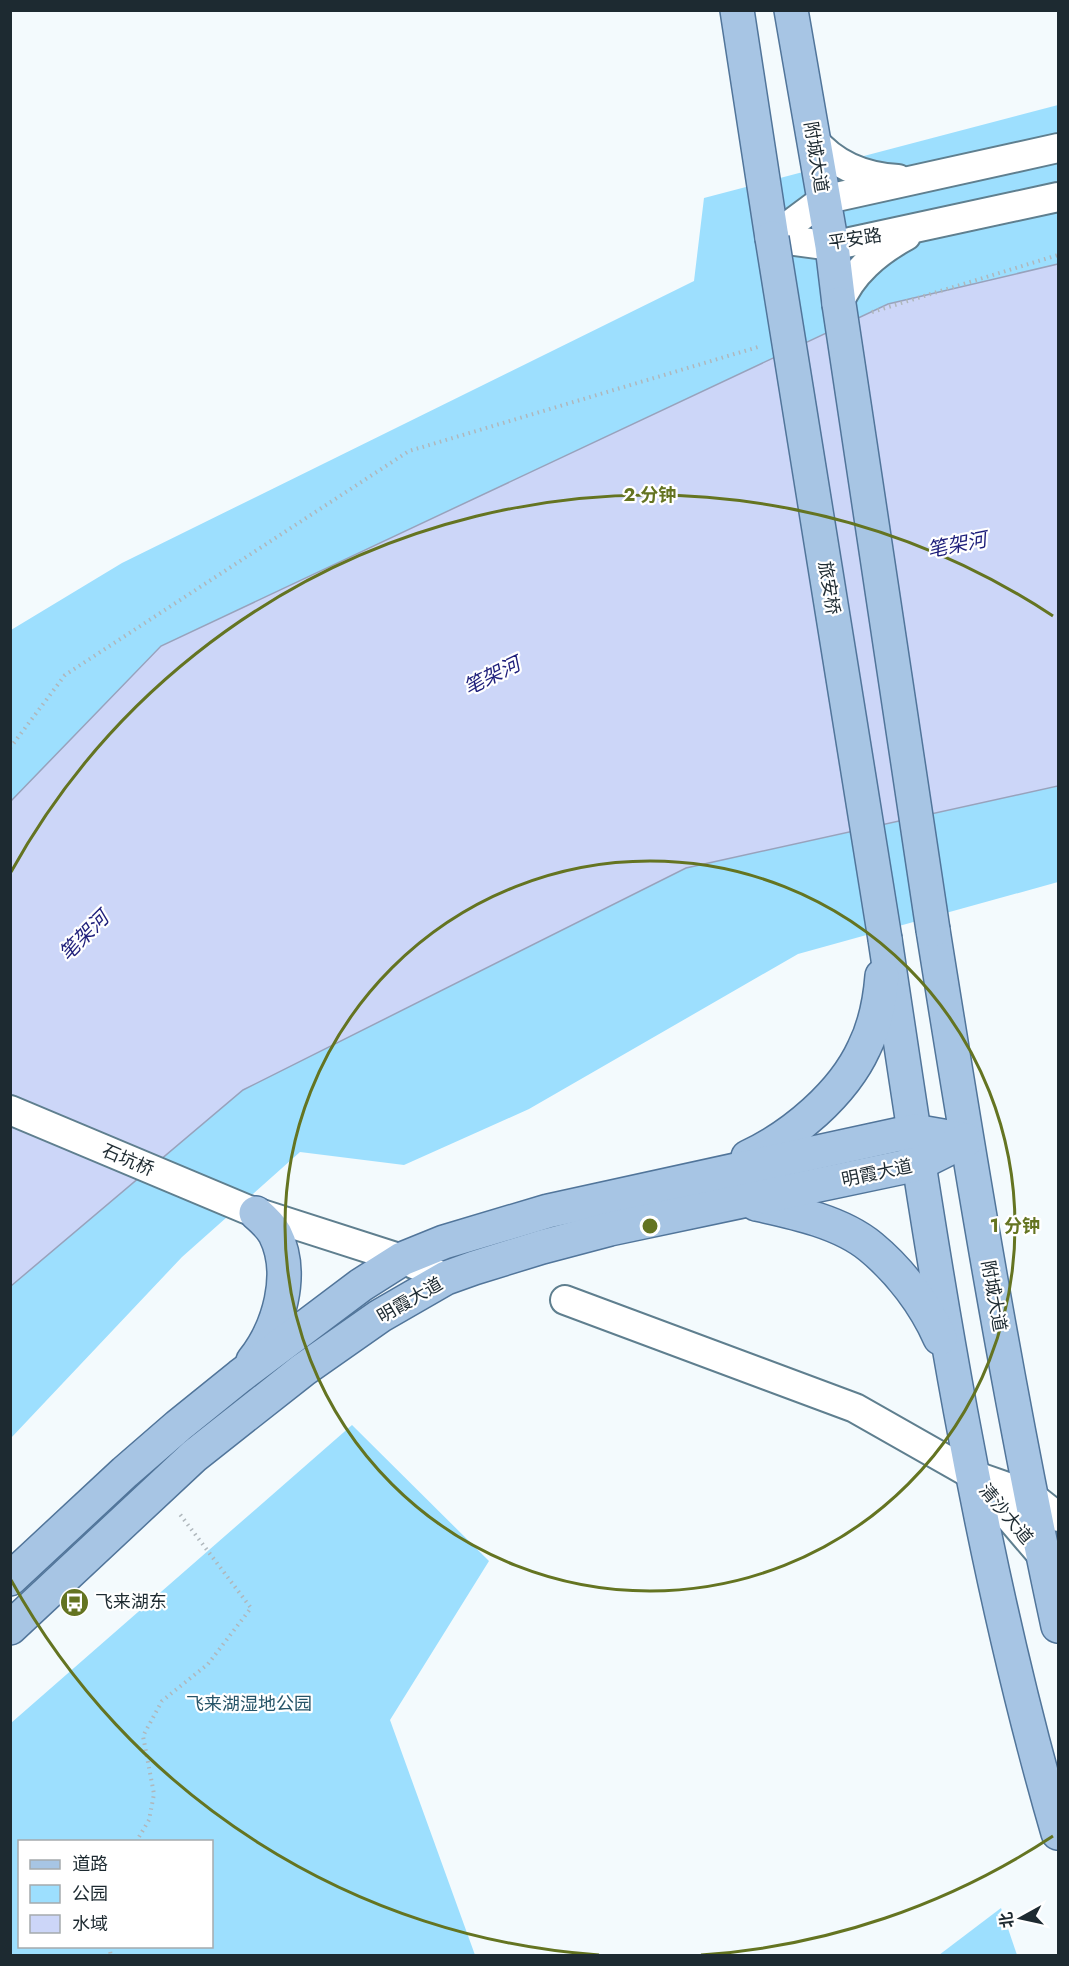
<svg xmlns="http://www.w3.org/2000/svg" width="1069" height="1966" font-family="Jost,'Noto Sans SC',sans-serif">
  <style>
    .green { fill: #9ddffe; fill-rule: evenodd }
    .water { fill: #ccd6f8; stroke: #98a2bc; stroke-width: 1.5 }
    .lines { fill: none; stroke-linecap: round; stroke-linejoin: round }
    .minor-casing { stroke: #5f7f8f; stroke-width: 32 }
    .major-casing { stroke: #51759a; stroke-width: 36 }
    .path { stroke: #afb7bc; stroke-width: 4; stroke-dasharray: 1.5 4.5; stroke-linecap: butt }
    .minor { stroke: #fff; stroke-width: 28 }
    .major { stroke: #a7c5e4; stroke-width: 33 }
    .major-bridge-casing { stroke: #51759a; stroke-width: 36; stroke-linecap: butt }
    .major-bridge { stroke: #a7c5e4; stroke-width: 33 }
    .ring { fill: none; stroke: #647421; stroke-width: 3 }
    .labels { text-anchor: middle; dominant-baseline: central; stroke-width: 4.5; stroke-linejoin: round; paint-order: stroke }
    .street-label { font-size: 18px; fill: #1d2a31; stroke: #fff }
    .poi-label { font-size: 18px; fill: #1d2a31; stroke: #fff; text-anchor: start }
    .park-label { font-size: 18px; fill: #265468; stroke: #fff }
    .water-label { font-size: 20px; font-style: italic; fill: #1d1e7a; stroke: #fff }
    .centre { fill: #647421; stroke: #fff; stroke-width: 3 }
    .ring-label { font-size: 18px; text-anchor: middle; font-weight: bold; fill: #647421; stroke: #fff; stroke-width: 4.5; stroke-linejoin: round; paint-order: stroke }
  </style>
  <rect width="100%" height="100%" fill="#f3fafd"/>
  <g class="green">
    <polygon points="1058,105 1058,882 798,954 529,1109 404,1165 300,1152 182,1257 11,1438 11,630 122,563 694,281 704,198"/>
    <path d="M352,1425L489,1561L390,1720L475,1955H11V1723ZM20,1842H212V1946H20Z"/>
    <polygon points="1001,1908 1017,1955 939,1955"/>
  </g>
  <polygon class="water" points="1058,264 1058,786 686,868 243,1090 11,1286 11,801 161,646 888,304"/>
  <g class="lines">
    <defs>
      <g id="minor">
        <path d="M813,139C834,165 864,177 898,179"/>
        <polyline points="772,238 823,200 1058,148"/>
        <polyline points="772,238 832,246 1058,197"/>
        <path d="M839,304C850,274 878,251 906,236"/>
        <polyline points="10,1110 246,1209 402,1259 446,1278"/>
        <polyline points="565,1300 855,1408 973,1475 1030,1495 1058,1517"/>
        <polyline points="975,1477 1046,1560"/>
      </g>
      <g id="major">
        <polyline points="737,10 772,238"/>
        <polyline points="791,10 832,246 839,304"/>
        <path d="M933,930C970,1162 1008,1395 1058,1626"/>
        <path d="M885,939C930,1239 973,1541 1058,1833"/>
        <path d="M748,1157C793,1136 843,1094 864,1048C875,1026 880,1001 882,976"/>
        <path d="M756,1204C793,1212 841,1222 871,1247C900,1271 925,1304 940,1338"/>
        <path d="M253,1361C279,1328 295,1274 275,1234C270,1225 263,1219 256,1213"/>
        <polyline points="10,1579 125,1472 178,1426 240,1376 361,1285 402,1259 444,1242 548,1211 914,1131 966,1140"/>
        <polyline points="10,1628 194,1456 303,1370 380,1316 446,1278 474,1268 542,1247 610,1229 918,1164 966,1140"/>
      </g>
    </defs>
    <use href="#minor" class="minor-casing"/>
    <use href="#major" class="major-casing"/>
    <g class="path">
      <polyline points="872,312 1058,255"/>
      <polyline points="10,748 65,675 409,451 758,347"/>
      <polyline points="136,1842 149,1820 154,1794 143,1736 162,1701 208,1664 251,1608 179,1513"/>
      <polyline points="109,1946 111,1956"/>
    </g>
    <use href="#minor" class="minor"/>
    <use href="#major" class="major"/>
    <defs>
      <g id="major-bridge">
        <polyline points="772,238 885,939"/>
        <polyline points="839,304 933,930"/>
      </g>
    </defs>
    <use href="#major-bridge" class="major-bridge-casing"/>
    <use href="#major-bridge" class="major-bridge"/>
  </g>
  <g class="ring">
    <circle cx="650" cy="1226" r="365"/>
    <path d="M1053 1836A731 731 0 0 1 701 1955M599 1955A731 731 0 0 1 11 1580M11 872A731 731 0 0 1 1053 616"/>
  </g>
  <defs>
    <symbol id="bus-disc" viewBox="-11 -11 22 22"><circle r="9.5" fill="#647421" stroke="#fff"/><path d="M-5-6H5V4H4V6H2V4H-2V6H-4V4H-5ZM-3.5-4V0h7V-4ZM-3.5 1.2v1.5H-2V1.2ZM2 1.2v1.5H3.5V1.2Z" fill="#fff"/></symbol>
  </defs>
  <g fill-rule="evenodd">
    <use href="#bus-disc" x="58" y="1586" width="33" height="33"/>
  </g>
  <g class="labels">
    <g class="street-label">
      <text transform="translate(816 157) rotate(81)">附城大道</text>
      <text transform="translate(855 239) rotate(-9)">平安路</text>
      <text transform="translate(829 588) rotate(81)">旅安桥</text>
      <text transform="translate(128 1160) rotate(23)">石坑桥</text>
      <text transform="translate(877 1173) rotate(-12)">明霞大道</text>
      <text transform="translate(994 1296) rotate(80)">附城大道</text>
      <text transform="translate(410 1300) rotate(-30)">明霞大道</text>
      <text transform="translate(1006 1514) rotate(50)">清沙大道</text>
    </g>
    <g class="poi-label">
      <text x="95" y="1602">飞来湖东</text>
    </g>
    <g class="park-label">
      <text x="249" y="1704">飞来湖湿地公园</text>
    </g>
    <g class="water-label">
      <text transform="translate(957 545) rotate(-11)">笔架河</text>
      <text transform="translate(492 676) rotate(-26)">笔架河</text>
      <text transform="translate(84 936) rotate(-45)">笔架河</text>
    </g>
  </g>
  <circle cx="650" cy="1226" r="9" class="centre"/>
  <g class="ring-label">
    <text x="650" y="501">2 分钟</text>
    <text x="1015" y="1232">1 分钟</text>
  </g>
  <rect width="1069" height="1966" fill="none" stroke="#1d2a31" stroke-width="24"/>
  <rect x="18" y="1840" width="195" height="108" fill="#ffffff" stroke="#a5aaad" stroke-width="1.5"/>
  <rect x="30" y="1860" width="30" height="9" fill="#a7c5e4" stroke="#a5aaad" stroke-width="1.5"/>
  <text x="72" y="1870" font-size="18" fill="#1d2a31">道路</text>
  <rect x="30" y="1885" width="30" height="18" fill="#9ddffe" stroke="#a5aaad" stroke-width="1.5"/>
  <text x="72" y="1900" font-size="18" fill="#1d2a31">公园</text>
  <rect x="30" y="1915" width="30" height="18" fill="#ccd6f8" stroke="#a5aaad" stroke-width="1.5"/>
  <text x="72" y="1930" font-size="18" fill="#1d2a31">水域</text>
  <g transform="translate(1021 1918) rotate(262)" stroke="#ffffff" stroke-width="4.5" paint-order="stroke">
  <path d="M0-4.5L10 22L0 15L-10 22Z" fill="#1d2a31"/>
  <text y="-9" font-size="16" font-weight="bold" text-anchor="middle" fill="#1d2a31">北</text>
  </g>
</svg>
